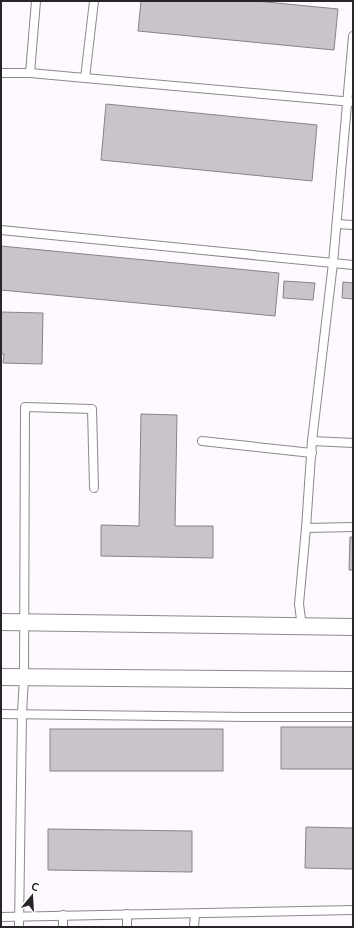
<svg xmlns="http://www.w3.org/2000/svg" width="354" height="928" font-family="Ubuntu,sans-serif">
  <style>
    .building { fill: #c9c4ca; stroke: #888389 }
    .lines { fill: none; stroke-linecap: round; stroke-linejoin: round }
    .service-casing { stroke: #8d888e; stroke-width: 10 }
    .minor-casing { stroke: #8d888e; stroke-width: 18 }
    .service { stroke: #fff; stroke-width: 8 }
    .minor { stroke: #fff; stroke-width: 16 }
  </style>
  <rect width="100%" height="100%" fill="#fef9fe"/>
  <g class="building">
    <polygon points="141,1 256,1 338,9 334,50 138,31"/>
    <polygon points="106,104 317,125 312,181 101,160"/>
    <polygon points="1,246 279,273 275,316 1,290"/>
    <polygon points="284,281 315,283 313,300 283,298"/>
    <polygon points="343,282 353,283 353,299 342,298"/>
    <polygon points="1,312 43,313 42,364 3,363 4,354 1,354"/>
    <polygon points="141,414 177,415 175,526 213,526 213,558 101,556 101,525 139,526"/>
    <polygon points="350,537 353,537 353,570 349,570"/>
    <rect x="281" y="727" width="72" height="42"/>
    <rect x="50" y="729" width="173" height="42"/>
    <polygon points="306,827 353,828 353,869 305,868"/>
    <polygon points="48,829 192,831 192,872 48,870"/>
  </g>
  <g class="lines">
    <defs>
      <g id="service">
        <polyline points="94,1 85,78 353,102"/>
        <polyline points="1,73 30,73 85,78"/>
        <polyline points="30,73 36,1"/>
        <polyline points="337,224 353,225"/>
        <polyline points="1,230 353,265"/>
        <polyline points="202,441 312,453"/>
        <polyline points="312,441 353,443"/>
        <polyline points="306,528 353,527"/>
        <polyline points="302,627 299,604 306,528 312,441 333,263 353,36"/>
        <polyline points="1,714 247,717 353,717"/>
        <polyline points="63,915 63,927"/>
        <polyline points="1,917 353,910"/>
        <polyline points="19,927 22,714 24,677 25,407 92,409 94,488"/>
        <polyline points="127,927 127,914"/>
        <polyline points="194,927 195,914"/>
      </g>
      <g id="minor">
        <polyline points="1,622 353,627"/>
        <polyline points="1,677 353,680"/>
      </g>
    </defs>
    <use href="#service" class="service-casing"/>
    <use href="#minor" class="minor-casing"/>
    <use href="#service" class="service"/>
    <use href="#minor" class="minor"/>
  </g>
  <rect width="354" height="928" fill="none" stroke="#272528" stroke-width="4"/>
  <g transform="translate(32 896) rotate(18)" stroke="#ffffff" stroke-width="3" paint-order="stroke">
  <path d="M0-3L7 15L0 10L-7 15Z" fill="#272528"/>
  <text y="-6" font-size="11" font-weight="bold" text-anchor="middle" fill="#272528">С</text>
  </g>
</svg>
